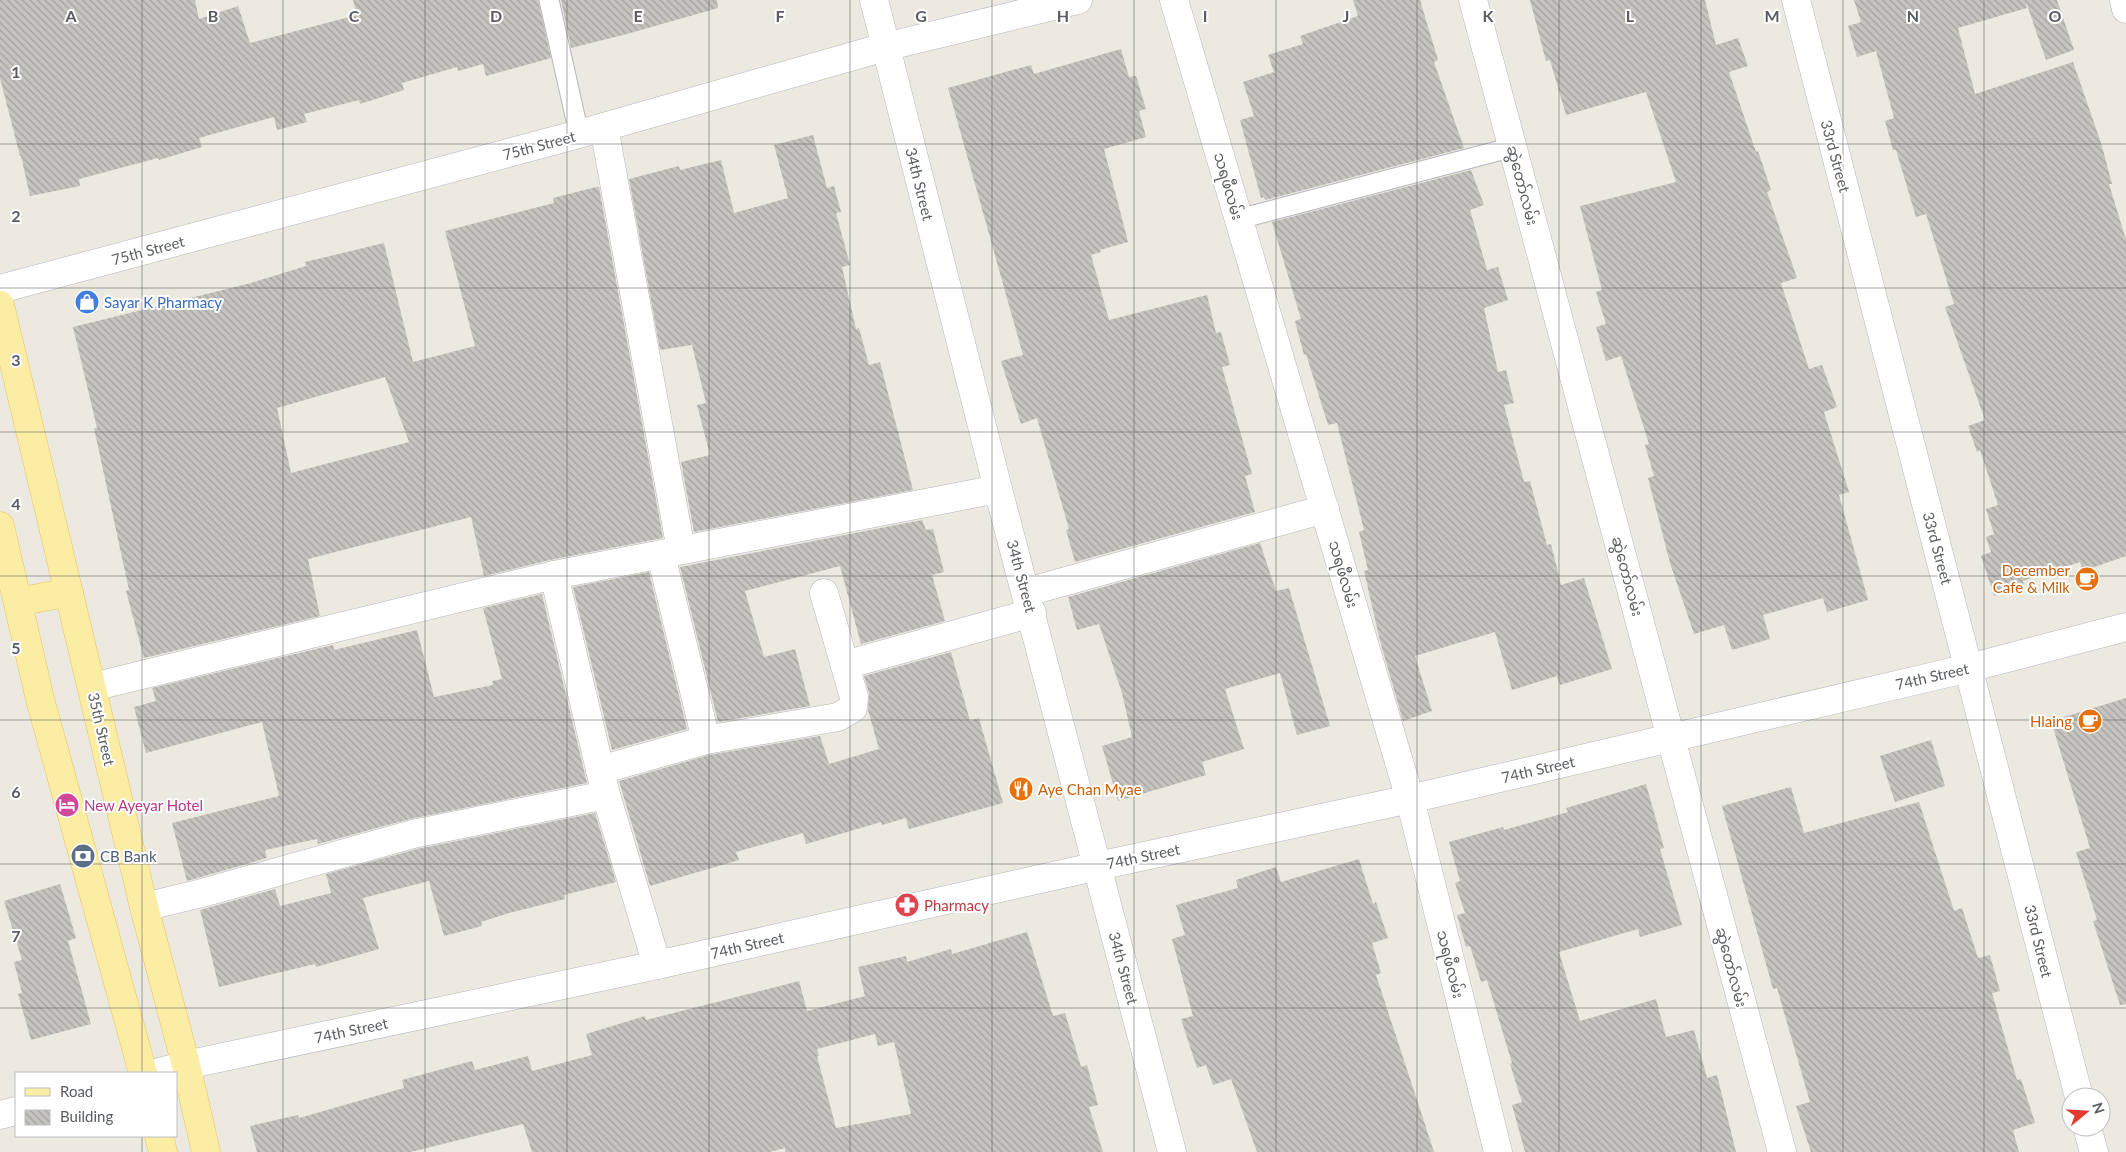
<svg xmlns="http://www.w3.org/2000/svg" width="2126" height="1152" font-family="Lato,'Noto Sans Myanmar',sans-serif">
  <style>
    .building { fill: url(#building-back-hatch); fill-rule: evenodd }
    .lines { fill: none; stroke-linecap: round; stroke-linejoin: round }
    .service-casing { stroke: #b3b6bb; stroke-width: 21 }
    .minor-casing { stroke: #b3b6bb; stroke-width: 29 }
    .tertiary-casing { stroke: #b3b6bb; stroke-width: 29 }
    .primary-casing { stroke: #ecc159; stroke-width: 29 }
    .service { stroke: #fff; stroke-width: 19 }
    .minor { stroke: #fff; stroke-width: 28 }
    .tertiary { stroke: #fff; stroke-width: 28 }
    .primary { stroke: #fceda5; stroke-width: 28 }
    .grid { fill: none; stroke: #595d61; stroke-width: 1; stroke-opacity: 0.55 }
    .labels { text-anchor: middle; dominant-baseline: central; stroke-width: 4; stroke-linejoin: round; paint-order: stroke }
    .street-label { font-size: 15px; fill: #595d61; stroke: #fff }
    .shop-label { font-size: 15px; fill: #366cbe; stroke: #fff; text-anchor: start }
    .food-label { font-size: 15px; fill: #c56008; stroke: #fff; text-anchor: end }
    .hotel-label { font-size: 15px; fill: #b23c85; stroke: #fff; text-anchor: start }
    .service-label { font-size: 15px; fill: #4e5e75; stroke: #fff; text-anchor: start }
    .health-label { font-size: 15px; fill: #be3a42; stroke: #fff; text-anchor: start }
    .grid-label { font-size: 16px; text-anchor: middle; font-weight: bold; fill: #595d61; stroke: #fff; stroke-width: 4; stroke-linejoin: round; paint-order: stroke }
  </style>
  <defs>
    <pattern id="building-back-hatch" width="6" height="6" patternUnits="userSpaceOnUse" patternTransform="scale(1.25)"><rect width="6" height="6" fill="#c6c4be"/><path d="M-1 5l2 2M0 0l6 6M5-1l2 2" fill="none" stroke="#a4a29e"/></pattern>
  </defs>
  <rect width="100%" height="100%" fill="#ece9e0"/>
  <g class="building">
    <polygon points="0,0 195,0 199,19 238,6 250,43 357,15 353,0 538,0 551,58 486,76 483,64 458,71 457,67 402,83 404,90 360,104 359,100 304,114 307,122 277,130 274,117 199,138 202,147 159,160 158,158 79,179 80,186 30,196 21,156 20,156 0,78"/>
    <polygon points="561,0 717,0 718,8 627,34 571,48"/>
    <polygon points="1353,0 1420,0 1438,60 1434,62 1464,148 1265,200 1264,197 1261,198 1240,120 1254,116 1243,82 1274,72 1268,55 1303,44 1300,36 1358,16"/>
    <polygon points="1530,0 1705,0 1716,45 1738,38 1748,66 1729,72 1756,152 1758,151 1771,190 1767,192 1797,278 1781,283 1809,369 1822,365 1837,407 1824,412 1849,492 1839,495 1868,600 1827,612 1823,598 1763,615 1770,639 1732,650 1724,625 1694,634 1670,563 1648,478 1654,476 1645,445 1649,444 1621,356 1606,361 1596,327 1606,324 1596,292 1602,290 1580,206 1676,182 1646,92 1566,115 1550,60 1546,61"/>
    <polygon points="1854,0 2057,0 2074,50 2046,60 2026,2 2027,8 1958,28 1975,94 2073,62 2102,146 2112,184 2109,184 2126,240 2126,556 2083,571 2080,562 2023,581 2024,586 1994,596 1981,556 1991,552 1986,537 1994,534 1986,509 1998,505 1980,450 1977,452 1968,426 1985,420 1945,307 1954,304 1926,214 1916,217 1896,150 1893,150 1885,121 1894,118 1876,51 1857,57 1848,26 1861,22"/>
    <polygon points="1121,49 1129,77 1136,76 1146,109 1139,111 1146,137 1104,149 1128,242 1100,250 1101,252 1091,255 1109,320 1207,295 1216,333 1221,332 1230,365 1222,367 1252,474 1245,476 1255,512 1075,562 1066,530 1069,529 1037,418 1021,424 1001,361 1023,355 948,88 1031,65 1034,74"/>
    <polygon points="813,135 827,188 834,186 841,212 836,213 850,265 842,267 856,329 859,328 869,365 880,362 913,490 694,532 681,462 710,455 697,405 706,403 692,345 660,350 629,179 679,166 680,170 721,160 734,213 788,198 774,145"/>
    <polygon points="1471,170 1484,205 1470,210 1487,270 1498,267 1508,300 1484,308 1498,372 1506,370 1514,403 1504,405 1524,482 1530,481 1547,545 1551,544 1561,585 1584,578 1612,669 1560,685 1557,676 1512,690 1495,632 1415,656 1432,711 1403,721 1380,641 1364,571 1368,570 1359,532 1364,530 1337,423 1328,425 1306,354 1304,355 1295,321 1301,319 1272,222"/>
    <path d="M596,187H599L663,538L550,560L484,576L471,517L308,559L320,616L144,658L126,591L129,590L94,428H97L73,327L251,283L306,266L305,262L384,243L413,362L475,346L445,231L554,203L553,198ZM385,377L409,442L291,473L277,408Z"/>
    <polygon points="922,520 926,530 933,529 944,572 932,575 945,621 861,644 840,566 745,591 764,657 795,649 810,706 718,722 680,567"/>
    <polygon points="1260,543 1276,591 1289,588 1330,726 1297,735 1280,673 1225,689 1244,749 1202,762 1206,775 1118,801 1102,746 1132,737 1122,693 1099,624 1077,630 1068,597"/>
    <polygon points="649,572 687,729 612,750 573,587"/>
    <polygon points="542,594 587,783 410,819 318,844 317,839 265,850 267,858 187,881 172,823 279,796 262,722 146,753 134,707 156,701 152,688 333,645 334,650 417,630 434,697 493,685 492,681 502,679 483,608"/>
    <polygon points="951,652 970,721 979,718 1003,803 909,829 906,818 882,825 881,822 806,844 803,833 736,852 739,860 650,886 619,781 709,755 820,736 829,764 879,749 868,710 869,693 864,676"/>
    <polygon points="2126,698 2126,1004 2120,1005 2093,921 2097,920 2076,852 2090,848 2051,721"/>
    <polygon points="1931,740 1945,786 1895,802 1880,756"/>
    <polygon points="1646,784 1664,848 1660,849 1682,925 1640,937 1638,929 1559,952 1580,1021 1656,999 1666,1037 1694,1030 1707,1078 1717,1075 1736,1152 1525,1152 1512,1105 1522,1102 1510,1064 1512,1063 1487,980 1481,982 1470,946 1466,947 1457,915 1465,913 1455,883 1460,881 1449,842 1503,827 1504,830 1568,812 1566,808"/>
    <polygon points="1791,787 1804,833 1919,802 1954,911 1962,908 1978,958 1990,955 2000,991 1992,993 2017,1080 2021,1079 2035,1123 2013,1130 2019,1152 1811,1152 1796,1106 1810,1102 1777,988 1773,989 1722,806"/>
    <polygon points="595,813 616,882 564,895 565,899 509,913 481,922 482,926 444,936 429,881 363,898 379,949 316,967 315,964 219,987 200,910 275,889 280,906 331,893 326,874 417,849"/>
    <polygon points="1359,859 1373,904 1376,902 1388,938 1372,943 1381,973 1376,975 1434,1152 1257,1152 1231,1079 1213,1085 1206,1065 1197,1068 1181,1019 1193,1016 1172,939 1185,935 1176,905 1238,888 1236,880 1276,867 1281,882"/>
    <polygon points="60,884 76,938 68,941 91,1024 31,1040 18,994 22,993 14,962 22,960 4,901"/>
    <path d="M1027,932L1053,1016L1065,1013L1081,1067L1087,1065L1098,1105L1089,1107L1103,1152H785V1148L770,1152H532L523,1124L411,1152H257L250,1126L298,1115L299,1118L404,1088L402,1080L472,1061L475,1070L528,1056L532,1071L592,1055L586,1034L645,1016L646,1020L799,981L807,1011L865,996L858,967L906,956L907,962L951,949L952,954ZM875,1034L878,1046L894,1042L911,1114L836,1128L817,1056H819L817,1049Z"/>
  </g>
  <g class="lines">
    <defs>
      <g id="service">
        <polyline points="549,0 579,134"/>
        <polyline points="1239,219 1513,147"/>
      </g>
      <g id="minor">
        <polyline points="874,0 998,489 1172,1152"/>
        <polyline points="1174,0 1410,799 1498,1152"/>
        <polyline points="1473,0 1782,1152"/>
        <polyline points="1796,0 2079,1097"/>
        <polyline points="2124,0 2126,9"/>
        <polyline points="604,127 681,550"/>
        <polyline points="0,289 579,134 885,47 1078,0"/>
        <polyline points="661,555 706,740"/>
        <polyline points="554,575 606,795 657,965"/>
        <polyline points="1027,592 1325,509"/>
        <polyline points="845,665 1032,613"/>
        <polyline points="92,687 554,575 998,489"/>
        <polyline points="600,770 706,740 838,717 853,708 854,697 824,593"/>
        <polyline points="144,907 202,893 413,834 606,795"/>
        <polyline points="2087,1127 2094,1152"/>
      </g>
      <g id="tertiary">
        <polyline points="156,1073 186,1065 657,965 1098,866 1410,799 1969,668 2126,627"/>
        <polyline points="0,1115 16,1111"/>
      </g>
      <g id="primary">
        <polyline points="0,305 144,907 186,1065 206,1152"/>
        <polyline points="0,526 40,699 143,1073"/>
        <polyline points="18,602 69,592"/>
        <polyline points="159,1136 163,1152"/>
      </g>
    </defs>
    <use href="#service" class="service-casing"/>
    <use href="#minor" class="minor-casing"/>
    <use href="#tertiary" class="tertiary-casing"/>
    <use href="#primary" class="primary-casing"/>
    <use href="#service" class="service"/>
    <use href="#minor" class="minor"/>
    <use href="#tertiary" class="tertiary"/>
    <use href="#primary" class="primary"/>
  </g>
  <path class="grid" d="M142,0V1073M283,0V1152M425,0V1152M567,0V1152M709,0V1152M850,0V1152M992,0V1152M1134,0V1152M1276,0V1152M1417,0V1152M1559,0V1152M1701,0V1152M1843,0V1152M1984,0V1152M0,144H2126M0,288H2126M0,432H2126M0,576H2126M0,720H2126M0,864H2126M0,1008H2126M142,1136V1152"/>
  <defs>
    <symbol id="shop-disc" viewBox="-11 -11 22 22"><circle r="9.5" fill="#3f7fe0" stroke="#fff"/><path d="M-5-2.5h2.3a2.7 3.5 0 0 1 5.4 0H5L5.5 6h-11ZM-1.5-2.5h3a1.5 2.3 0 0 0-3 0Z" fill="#fff"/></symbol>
    <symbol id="cafe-disc" viewBox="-11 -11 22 22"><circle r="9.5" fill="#e8710a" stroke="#fff"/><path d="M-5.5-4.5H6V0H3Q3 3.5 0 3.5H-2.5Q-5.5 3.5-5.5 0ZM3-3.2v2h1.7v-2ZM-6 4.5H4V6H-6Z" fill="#fff"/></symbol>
    <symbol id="restaurant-disc" viewBox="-11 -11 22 22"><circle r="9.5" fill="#e8710a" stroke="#fff"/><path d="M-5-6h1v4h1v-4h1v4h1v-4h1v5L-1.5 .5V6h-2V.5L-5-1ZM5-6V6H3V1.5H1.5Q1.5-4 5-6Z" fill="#fff"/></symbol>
    <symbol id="hotel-disc" viewBox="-11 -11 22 22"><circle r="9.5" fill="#d1479c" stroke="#fff"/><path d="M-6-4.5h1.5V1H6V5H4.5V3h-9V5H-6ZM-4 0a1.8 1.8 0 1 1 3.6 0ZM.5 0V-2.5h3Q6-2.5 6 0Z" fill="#fff"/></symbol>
    <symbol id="bank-disc" viewBox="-11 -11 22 22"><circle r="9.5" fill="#5c6f8a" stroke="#fff"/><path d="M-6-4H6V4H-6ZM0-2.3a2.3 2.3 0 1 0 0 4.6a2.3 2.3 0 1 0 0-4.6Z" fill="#fff"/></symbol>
    <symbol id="pharmacy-disc" viewBox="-11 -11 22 22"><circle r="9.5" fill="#e0444e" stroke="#fff"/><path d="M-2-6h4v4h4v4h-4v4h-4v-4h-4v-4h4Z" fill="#fff"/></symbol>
  </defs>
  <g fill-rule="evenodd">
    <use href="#shop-disc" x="73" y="288" width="28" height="28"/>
    <use href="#cafe-disc" x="2073" y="565" width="28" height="28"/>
    <use href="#cafe-disc" x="2076" y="707" width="28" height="28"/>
    <use href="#restaurant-disc" x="1007" y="775" width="28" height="28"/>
    <use href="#hotel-disc" x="53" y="791" width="28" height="28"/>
    <use href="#bank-disc" x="69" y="842" width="28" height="28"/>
    <use href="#pharmacy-disc" x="893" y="891" width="28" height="28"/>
  </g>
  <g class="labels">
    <g class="street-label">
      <text transform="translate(539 145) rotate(-15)">75th Street</text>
      <text transform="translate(1836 156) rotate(75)">33rd Street</text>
      <text transform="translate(920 184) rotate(76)">34th Street</text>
      <text transform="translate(1523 185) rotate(75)">ဆွဲတော်လမ်း</text>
      <text transform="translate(1229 186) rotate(74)">သရဖီလမ်း</text>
      <text transform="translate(148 250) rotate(-15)">75th Street</text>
      <text transform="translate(1938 548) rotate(75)">33rd Street</text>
      <text transform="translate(1344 574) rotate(74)">သရဖီလမ်း</text>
      <text transform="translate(1022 576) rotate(75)">34th Street</text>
      <text transform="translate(1628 576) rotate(75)">ဆွဲတော်လမ်း</text>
      <text transform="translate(1932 676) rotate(-13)">74th Street</text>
      <text transform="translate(102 729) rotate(77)">35th Street</text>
      <text transform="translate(1538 769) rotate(-13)">74th Street</text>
      <text transform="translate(1143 856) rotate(-12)">74th Street</text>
      <text transform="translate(2039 941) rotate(76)">33rd Street</text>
      <text transform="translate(747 945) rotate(-13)">74th Street</text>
      <text transform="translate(1451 964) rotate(76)">သရဖီလမ်း</text>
      <text transform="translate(1732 967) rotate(75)">ဆွဲတော်လမ်း</text>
      <text transform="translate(1124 968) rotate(75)">34th Street</text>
      <text transform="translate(351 1030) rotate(-12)">74th Street</text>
    </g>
    <g class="shop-label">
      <text x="104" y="302">Sayar K Pharmacy</text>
    </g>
    <g class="food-label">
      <text x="2070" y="570">December<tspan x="2070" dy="17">Cafe &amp; Milk</tspan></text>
      <text x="2072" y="721">Hlaing</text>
      <text x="1038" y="789" text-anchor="start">Aye Chan Myae</text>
    </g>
    <g class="hotel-label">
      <text x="84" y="805">New Ayeyar Hotel</text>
    </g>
    <g class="service-label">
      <text x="100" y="856">CB Bank</text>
    </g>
    <g class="health-label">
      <text x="924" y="905">Pharmacy</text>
    </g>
  </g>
  <g class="grid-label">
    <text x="71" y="22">A</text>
    <text x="213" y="22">B</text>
    <text x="354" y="22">C</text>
    <text x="496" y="22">D</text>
    <text x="638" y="22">E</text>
    <text x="780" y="22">F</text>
    <text x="921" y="22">G</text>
    <text x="1063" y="22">H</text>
    <text x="1205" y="22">I</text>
    <text x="1346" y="22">J</text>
    <text x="1488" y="22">K</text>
    <text x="1630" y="22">L</text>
    <text x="1772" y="22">M</text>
    <text x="1913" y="22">N</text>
    <text x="2055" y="22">O</text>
    <text x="16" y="78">1</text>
    <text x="16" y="222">2</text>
    <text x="16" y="366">3</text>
    <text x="16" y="510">4</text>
    <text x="16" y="654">5</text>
    <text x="16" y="798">6</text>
    <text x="16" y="942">7</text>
  </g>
  <rect x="15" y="1072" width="162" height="65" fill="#ffffff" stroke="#bdbec0"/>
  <rect x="25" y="1088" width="25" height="8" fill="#fceda5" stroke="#bdbec0"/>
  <text x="60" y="1097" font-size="15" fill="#595d61">Road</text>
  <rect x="25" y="1110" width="25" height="15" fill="url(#building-back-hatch)" stroke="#bdbec0"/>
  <text x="60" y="1122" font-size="15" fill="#595d61">Building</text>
  <g transform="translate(2086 1112) rotate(72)"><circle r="24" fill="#ffffff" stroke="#bdbec0"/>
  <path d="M0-4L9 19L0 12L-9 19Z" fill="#e33b2f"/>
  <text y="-8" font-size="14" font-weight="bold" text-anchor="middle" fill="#595d61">N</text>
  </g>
</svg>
